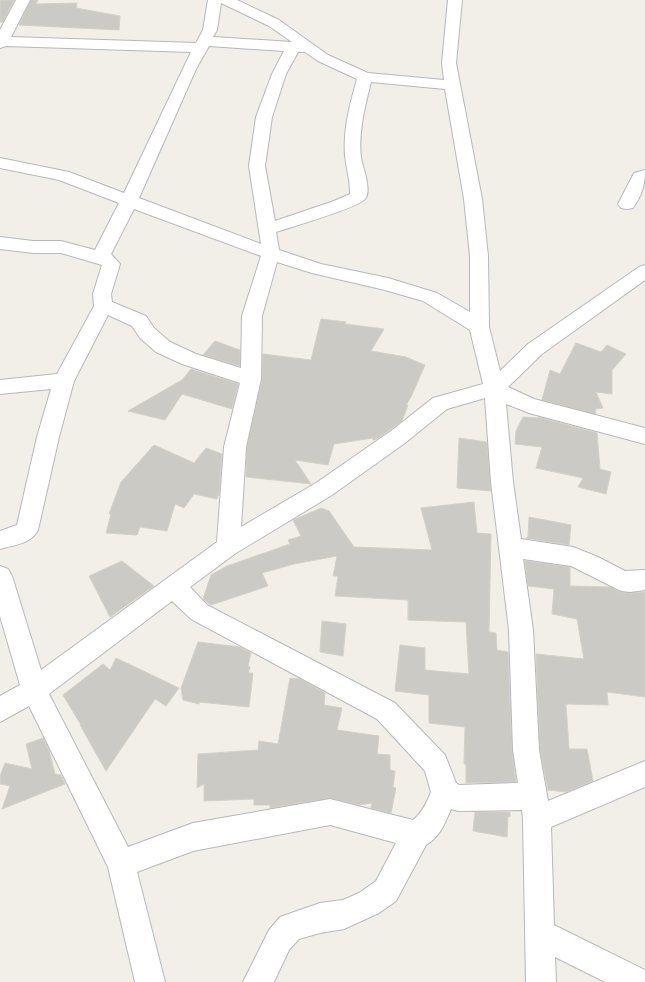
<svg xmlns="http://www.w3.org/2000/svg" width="645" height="982" font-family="Lato,sans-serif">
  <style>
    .building { fill: #cccac5; stroke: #d6d1c6 }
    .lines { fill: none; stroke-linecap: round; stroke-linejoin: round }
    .minor-casing { stroke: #b5b8bc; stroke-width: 2 }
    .minor { fill: #fff; fill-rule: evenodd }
  </style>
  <rect width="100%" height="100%" fill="#f1efe8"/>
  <g class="building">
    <polygon points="0,0 14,0 3,22 0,22"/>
    <polygon points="31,0 38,0 36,4 77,3 76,8 120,16 119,30 19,25"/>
    <polygon points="321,319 346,322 345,324 384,329 371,351 406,357 425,365 411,397 406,405 408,405 402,421 377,439 373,440 373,438 334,444 328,465 295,460 311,484 246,477 247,447 262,379 263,354 311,360"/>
    <polygon points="215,341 240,350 240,366 203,355"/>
    <polygon points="576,343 601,352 607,345 626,354 612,370 612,394 596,392 603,408 595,409 596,414 542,400 550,370 560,374"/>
    <polygon points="191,369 238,384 232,409 182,394 165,420 128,411 182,380"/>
    <polygon points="523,417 538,418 538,417 597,433 600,469 611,472 606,494 578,487 583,478 536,468 542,447 515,444 516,431"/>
    <polygon points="459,438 487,442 491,491 457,488"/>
    <polygon points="154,445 194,463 206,448 222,454 219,493 217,499 194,494 184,508 175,504 167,531 140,527 137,535 106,533 111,514 109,514 121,482"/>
    <polygon points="474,502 477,533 491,534 489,632 496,633 497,650 508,652 512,750 516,782 466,783 466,764 464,764 465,727 429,723 429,695 395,691 400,645 425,648 425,670 469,674 466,622 408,620 408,600 335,596 338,576 333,576 337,556 294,564 262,573 268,586 211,605 203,599 211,575 227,566 290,544 288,540 301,536 293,520 321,508 329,511 354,547 432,550 421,508"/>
    <polygon points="529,517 571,525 569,545 526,538 528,537"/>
    <polygon points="122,561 154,586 110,617 89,576"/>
    <polygon points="525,561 570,567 570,586 610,587 620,592 630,593 645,592 645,697 607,692 608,705 566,704 569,749 587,749 593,781 566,792 548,790 540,750 536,654 584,659 577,619 552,614 554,589 528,586"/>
    <polygon points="322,621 346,624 343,656 320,652"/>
    <polygon points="198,642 240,647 251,653 248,666 250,667 248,673 253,673 249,707 199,702 199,704 183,700 181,688"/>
    <polygon points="116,658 179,688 166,706 155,699 106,771 80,725 81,725 63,695 103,664 110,670"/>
    <polygon points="290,678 300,679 325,693 324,705 342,708 337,730 379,736 377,754 390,755 390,770 395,771 393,787 396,788 391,813 371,808 372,803 359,805 330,798 270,808 270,805 254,805 254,799 204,801 204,784 197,788 198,754 258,750 259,741 278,744"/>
    <polygon points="43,738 49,750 55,774 61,775 65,784 2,809 10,786 0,784 0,776 5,763 32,769 26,744"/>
    <polygon points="475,812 510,812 510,817 508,816 507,837 473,831"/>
  </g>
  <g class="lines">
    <defs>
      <g id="minor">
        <path d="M16,0H30L11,37L196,43L203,30L208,0H237L279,20L328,55L368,73L444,80L442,63L448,0H462L456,63L482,199L488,256L489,327L500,371L528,344L639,267L645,265V280L542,354L508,387L534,399L645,428V444L529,413L506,404L513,482L521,539L573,547L598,557L625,571L645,570V590L630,592L621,591L571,566L523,559L533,630L539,750L548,801L645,761V787L551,827L554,925L645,970V982H605L555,957L556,982H526L523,819L522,810L458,811L451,809C445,823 440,837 426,845L396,901L379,913L344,929L320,933L299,939L289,950L274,982H243L269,930L280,917L320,903L343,900L359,893L376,881L396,843L330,825L193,851L137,872L165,982H135L108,867L29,706L0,722V696L20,685L0,616V566L8,569L12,576L41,670L217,542L224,447L240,383L182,364L156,352L140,338L132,326L108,315L74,381L59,437L38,530C31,544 14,545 0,549V531L17,525L37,437L51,389L0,394V380L57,374L94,306L93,294L102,265L61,253H33L0,249V237L33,241H61L95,250L119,203L59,180L0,168V158L69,172L124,193L191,52L6,46L0,48V30ZM221,3L269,26L292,42L213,37L217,30ZM209,46L284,51L272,74L256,117L249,166L261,244L139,198L196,69ZM298,52H305L318,61L357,79C350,104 343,129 345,155C346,168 350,179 350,192V194L334,201L275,221L265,166L272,117L286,74ZM371,82L445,89L464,199L470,256V312L437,293L388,278L321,264L279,250L276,232C291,227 358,208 365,199C372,191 363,168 361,158C358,133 365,106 371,82ZM134,209L261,256L242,316L241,368L196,354L170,342L154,328L146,316L112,302L111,294L120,264L111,254ZM277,262L312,273L385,290L423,301L470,330L483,384L433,398L391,431L316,483L241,527L246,447L261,379L262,316ZM485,398L491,482L509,630L513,750L518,783L459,785L456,783L445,755L395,703L207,605L190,587L236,553L332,495L405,443L447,409ZM172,601L191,619L377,719L425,771L431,792C427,802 422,813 413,820L330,799L193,823L128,847L49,694Z"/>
        <path d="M645,170C645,185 642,195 633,208L627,209L621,208L618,204L632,177L634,173Z"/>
      </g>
    </defs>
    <use href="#minor" class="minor-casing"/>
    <use href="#minor" class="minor"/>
  </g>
</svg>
